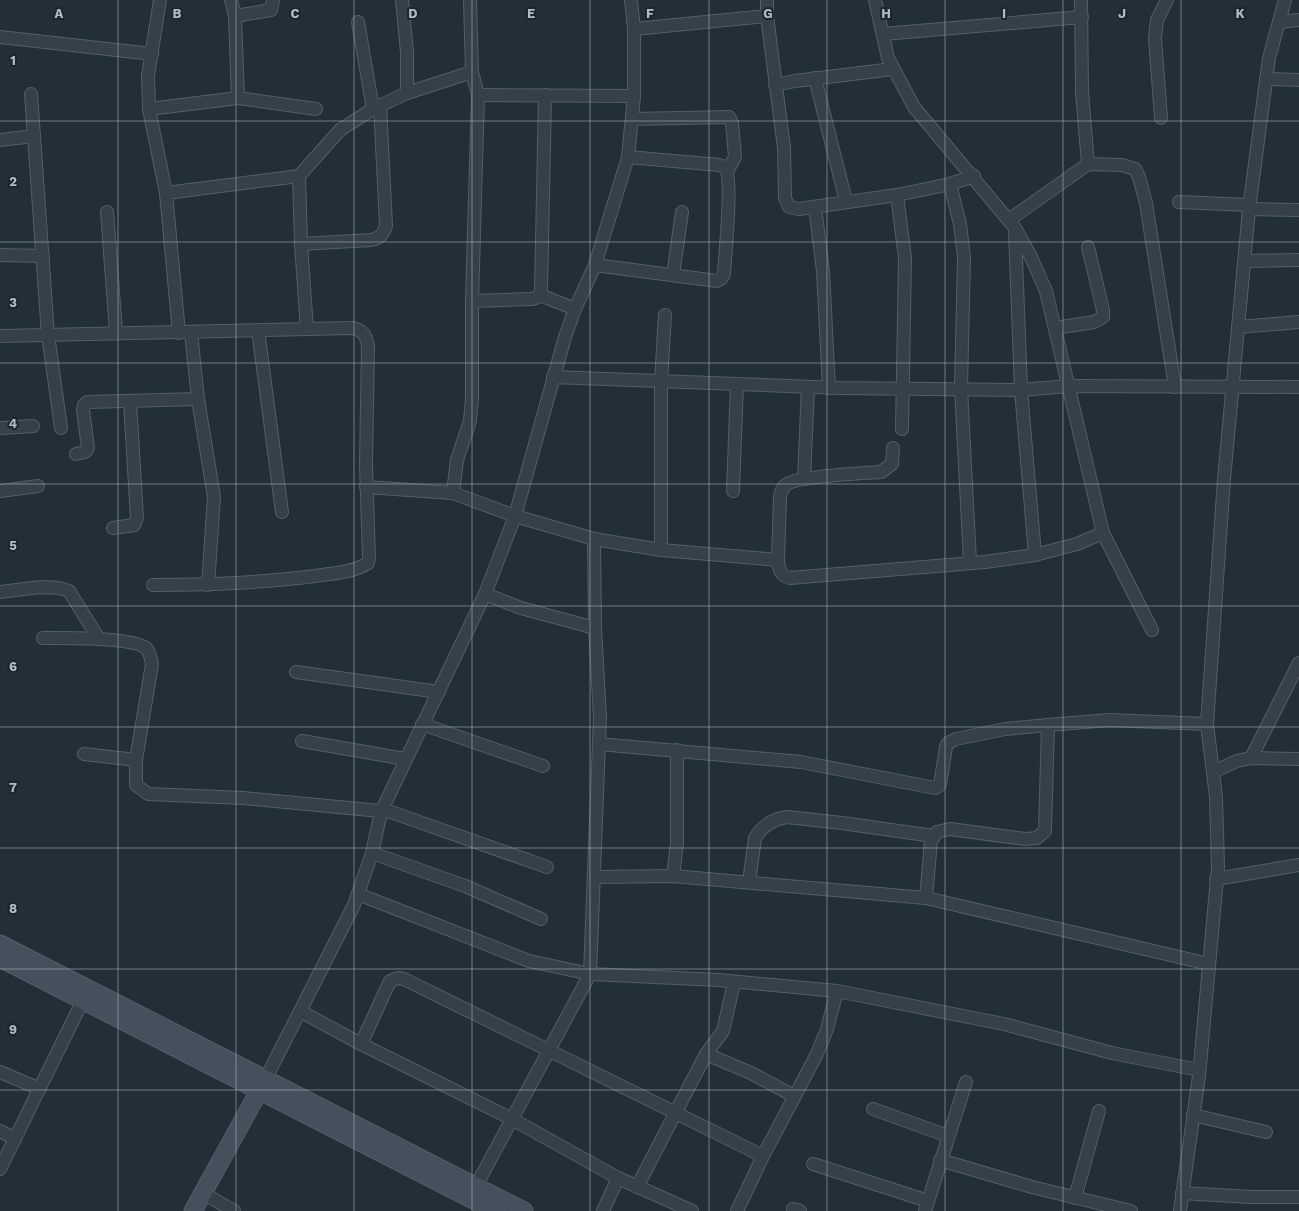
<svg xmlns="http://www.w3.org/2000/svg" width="1299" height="1211" font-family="'Work Sans',sans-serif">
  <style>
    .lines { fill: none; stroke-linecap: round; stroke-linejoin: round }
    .street-casing { stroke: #545e66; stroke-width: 14 }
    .secondary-casing { stroke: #545e66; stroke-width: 19 }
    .street { stroke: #364048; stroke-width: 12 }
    .secondary { stroke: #44505b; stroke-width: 17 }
    .grid { fill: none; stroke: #b1bcc4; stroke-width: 1; stroke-opacity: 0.55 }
    .grid-label { font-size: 13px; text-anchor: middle; font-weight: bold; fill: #b1bcc4; stroke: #1b252d; stroke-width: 4; stroke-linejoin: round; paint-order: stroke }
  </style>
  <rect width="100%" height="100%" fill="#232f37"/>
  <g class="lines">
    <defs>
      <g id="street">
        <polyline points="160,0 148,76 149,109 166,193 179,333"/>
        <polyline points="231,0 235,16 238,98"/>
        <polyline points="402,0 407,52 407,93"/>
        <polyline points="767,0 767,16 784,148 785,198 789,207 799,209 897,195 950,184 974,176"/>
        <polyline points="875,0 888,58 914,107 1015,228 1031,257 1046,291 1103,533 1152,630"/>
        <polyline points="1081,0 1082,92 1088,164"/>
        <polyline points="235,16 271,10 273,0"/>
        <polyline points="358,22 373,109"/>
        <polyline points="1279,22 1299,20"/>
        <polyline points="634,29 767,16"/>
        <polyline points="883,34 1082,17"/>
        <polyline points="0,37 152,54"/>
        <polyline points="815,78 846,201"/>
        <polyline points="1266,79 1299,80"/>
        <polyline points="775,85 795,81 893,69"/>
        <polyline points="31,94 48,335 61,428"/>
        <polyline points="478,95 634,96"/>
        <polyline points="149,109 238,98 316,109"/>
        <polyline points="1161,118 1155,38 1157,20 1167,0"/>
        <polyline points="632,119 729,117 732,123 735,157 728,170"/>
        <polyline points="0,140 34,136"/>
        <polyline points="299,176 301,244 307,329"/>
        <polyline points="950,184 960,224 964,257 961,388 970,562"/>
        <polyline points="166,193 299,176 340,130 373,109 407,93 472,72"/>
        <polyline points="897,195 905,258 902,429"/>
        <polyline points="1179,202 1250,205"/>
        <polyline points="815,207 823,271 829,388"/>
        <polyline points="1249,209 1299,210"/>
        <polyline points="107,212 116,332"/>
        <polyline points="1009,220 1088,164 1122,165 1135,169 1139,177 1146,203 1175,387"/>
        <polyline points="1015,231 1021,390 1035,555"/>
        <path d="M301,244L371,240C380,238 383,235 386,226L380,105"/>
        <polyline points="0,255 43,256"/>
        <polyline points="1244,261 1299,260"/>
        <path d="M595,265L717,281L721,279L724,274C725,257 733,176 725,167L719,165L628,157"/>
        <polyline points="673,275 682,212"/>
        <polyline points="540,295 575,309"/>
        <polyline points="472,301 532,299 538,297 541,291 545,95"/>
        <polyline points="1238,327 1299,322"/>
        <polyline points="1055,328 1094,322 1103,317 1103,310 1088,247"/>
        <polyline points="258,330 282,512"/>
        <polyline points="191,333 198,399 214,497 208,585"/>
        <path d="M0,336L352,328C363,330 366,335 368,346L366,464L369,558L368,563C352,573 333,573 315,576C260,583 207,585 153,585"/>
        <polyline points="553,377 840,388 1021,390 1069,386 1299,387"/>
        <polyline points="0,428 33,426"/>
        <path d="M893,448L892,464L881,472C863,473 799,476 787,484C782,487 781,492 780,497L778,560C779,569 780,576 790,578L985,562L1035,555L1077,544L1103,533"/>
        <polyline points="76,454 85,452 88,448 83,410 84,405 87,402 198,399"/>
        <polyline points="804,479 808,387"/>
        <polyline points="366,487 453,493 515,516 594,539 661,550 778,560"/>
        <polyline points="0,491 38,486"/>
        <polyline points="733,491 737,384"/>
        <polyline points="453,493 457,460 470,421 472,398 472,301 478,95 472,72 470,0"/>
        <polyline points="113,528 134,525 137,518 130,402"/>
        <polyline points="661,550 661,381 665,315"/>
        <path d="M0,592C21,590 50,583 69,591L99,639"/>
        <polyline points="485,594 521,608 595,628"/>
        <path d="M43,638C62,638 136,637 147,649C150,653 151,659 152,664L136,760V785L148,794L243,798L391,812L547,867"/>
        <polyline points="296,672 439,692"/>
        <polyline points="422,724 543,766"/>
        <polyline points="302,741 405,759"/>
        <polyline points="599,744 801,762 935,788 940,785 946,747 948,743 956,739 1005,729 1048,725 1109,720 1207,724"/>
        <polyline points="84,754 136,760"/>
        <polyline points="1251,758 1299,663"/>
        <polyline points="1213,772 1237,761 1251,758 1299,759"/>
        <polyline points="372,853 465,886 541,919"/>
        <polyline points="673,876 677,843 677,750"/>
        <polyline points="594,877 673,876 926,898 1209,964"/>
        <polyline points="1216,879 1299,865"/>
        <path d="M749,882L755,838C762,826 773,819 787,817L842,823L933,836"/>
        <polyline points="358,894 529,961 590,974 719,980 837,991 1004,1024 1112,1053 1199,1070"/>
        <polyline points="926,898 931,841 937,832 950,829 1025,839 1037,838 1045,831 1048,725"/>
        <polyline points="300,1011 361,1044 390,981 398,978 404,979 763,1156"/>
        <polyline points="361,1044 512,1119 618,1178 692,1211"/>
        <polyline points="706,1054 751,1073 794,1096"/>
        <polyline points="0,1072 40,1089"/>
        <polyline points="265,1080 354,905 372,853 381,812 485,594 515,516 565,337 575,309 595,265 628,157 634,96 634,29 631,0"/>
        <polyline points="873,1109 948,1136"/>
        <polyline points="1193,1115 1266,1132"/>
        <polyline points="0,1131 15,1139"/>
        <polyline points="940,1160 1032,1187 1131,1211"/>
        <polyline points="813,1164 928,1201"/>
        <polyline points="0,1169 86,994"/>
        <polyline points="476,1186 590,974 600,717 595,628 594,539"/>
        <polyline points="637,1187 706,1054 723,1031 734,983"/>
        <polyline points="203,1193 234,1211"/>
        <polyline points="1182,1193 1250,1197 1299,1197"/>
        <polyline points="1075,1198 1099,1111"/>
        <polyline points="793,1209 800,1211"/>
        <polyline points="603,1211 618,1178"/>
        <polyline points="737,1211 763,1156 817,1054 827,1029 837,991"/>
        <polyline points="925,1211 966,1082"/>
        <polyline points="1180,1211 1199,1076 1218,867 1216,797 1207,724 1224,479 1249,209 1269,58 1285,0"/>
      </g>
      <g id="secondary">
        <polyline points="0,944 524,1211"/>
        <polyline points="0,958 495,1211"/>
        <polyline points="193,1211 264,1082"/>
      </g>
    </defs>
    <use href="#street" class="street-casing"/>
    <use href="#secondary" class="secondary-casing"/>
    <use href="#street" class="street"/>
    <use href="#secondary" class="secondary"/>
  </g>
  <path class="grid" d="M118,0V1211M236,0V1211M354,0V1211M472,0V1211M590,0V1211M709,0V1211M827,0V1211M945,0V1211M1063,0V1211M1181,0V1211M0,121H1299M0,242H1299M0,363H1299M0,484H1299M0,606H1299M0,727H1299M0,848H1299M0,969H1299M0,1090H1299"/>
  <g class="grid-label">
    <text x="59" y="18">A</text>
    <text x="177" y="18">B</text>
    <text x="295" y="18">C</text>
    <text x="413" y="18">D</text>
    <text x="531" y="18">E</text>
    <text x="650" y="18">F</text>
    <text x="768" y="18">G</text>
    <text x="886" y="18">H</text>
    <text x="1004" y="18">I</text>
    <text x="1122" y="18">J</text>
    <text x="1240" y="18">K</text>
    <text x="13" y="65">1</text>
    <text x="13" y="186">2</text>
    <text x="13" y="307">3</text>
    <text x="13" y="428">4</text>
    <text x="13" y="550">5</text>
    <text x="13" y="671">6</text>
    <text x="13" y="792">7</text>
    <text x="13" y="913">8</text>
    <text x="13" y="1034">9</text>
  </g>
</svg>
